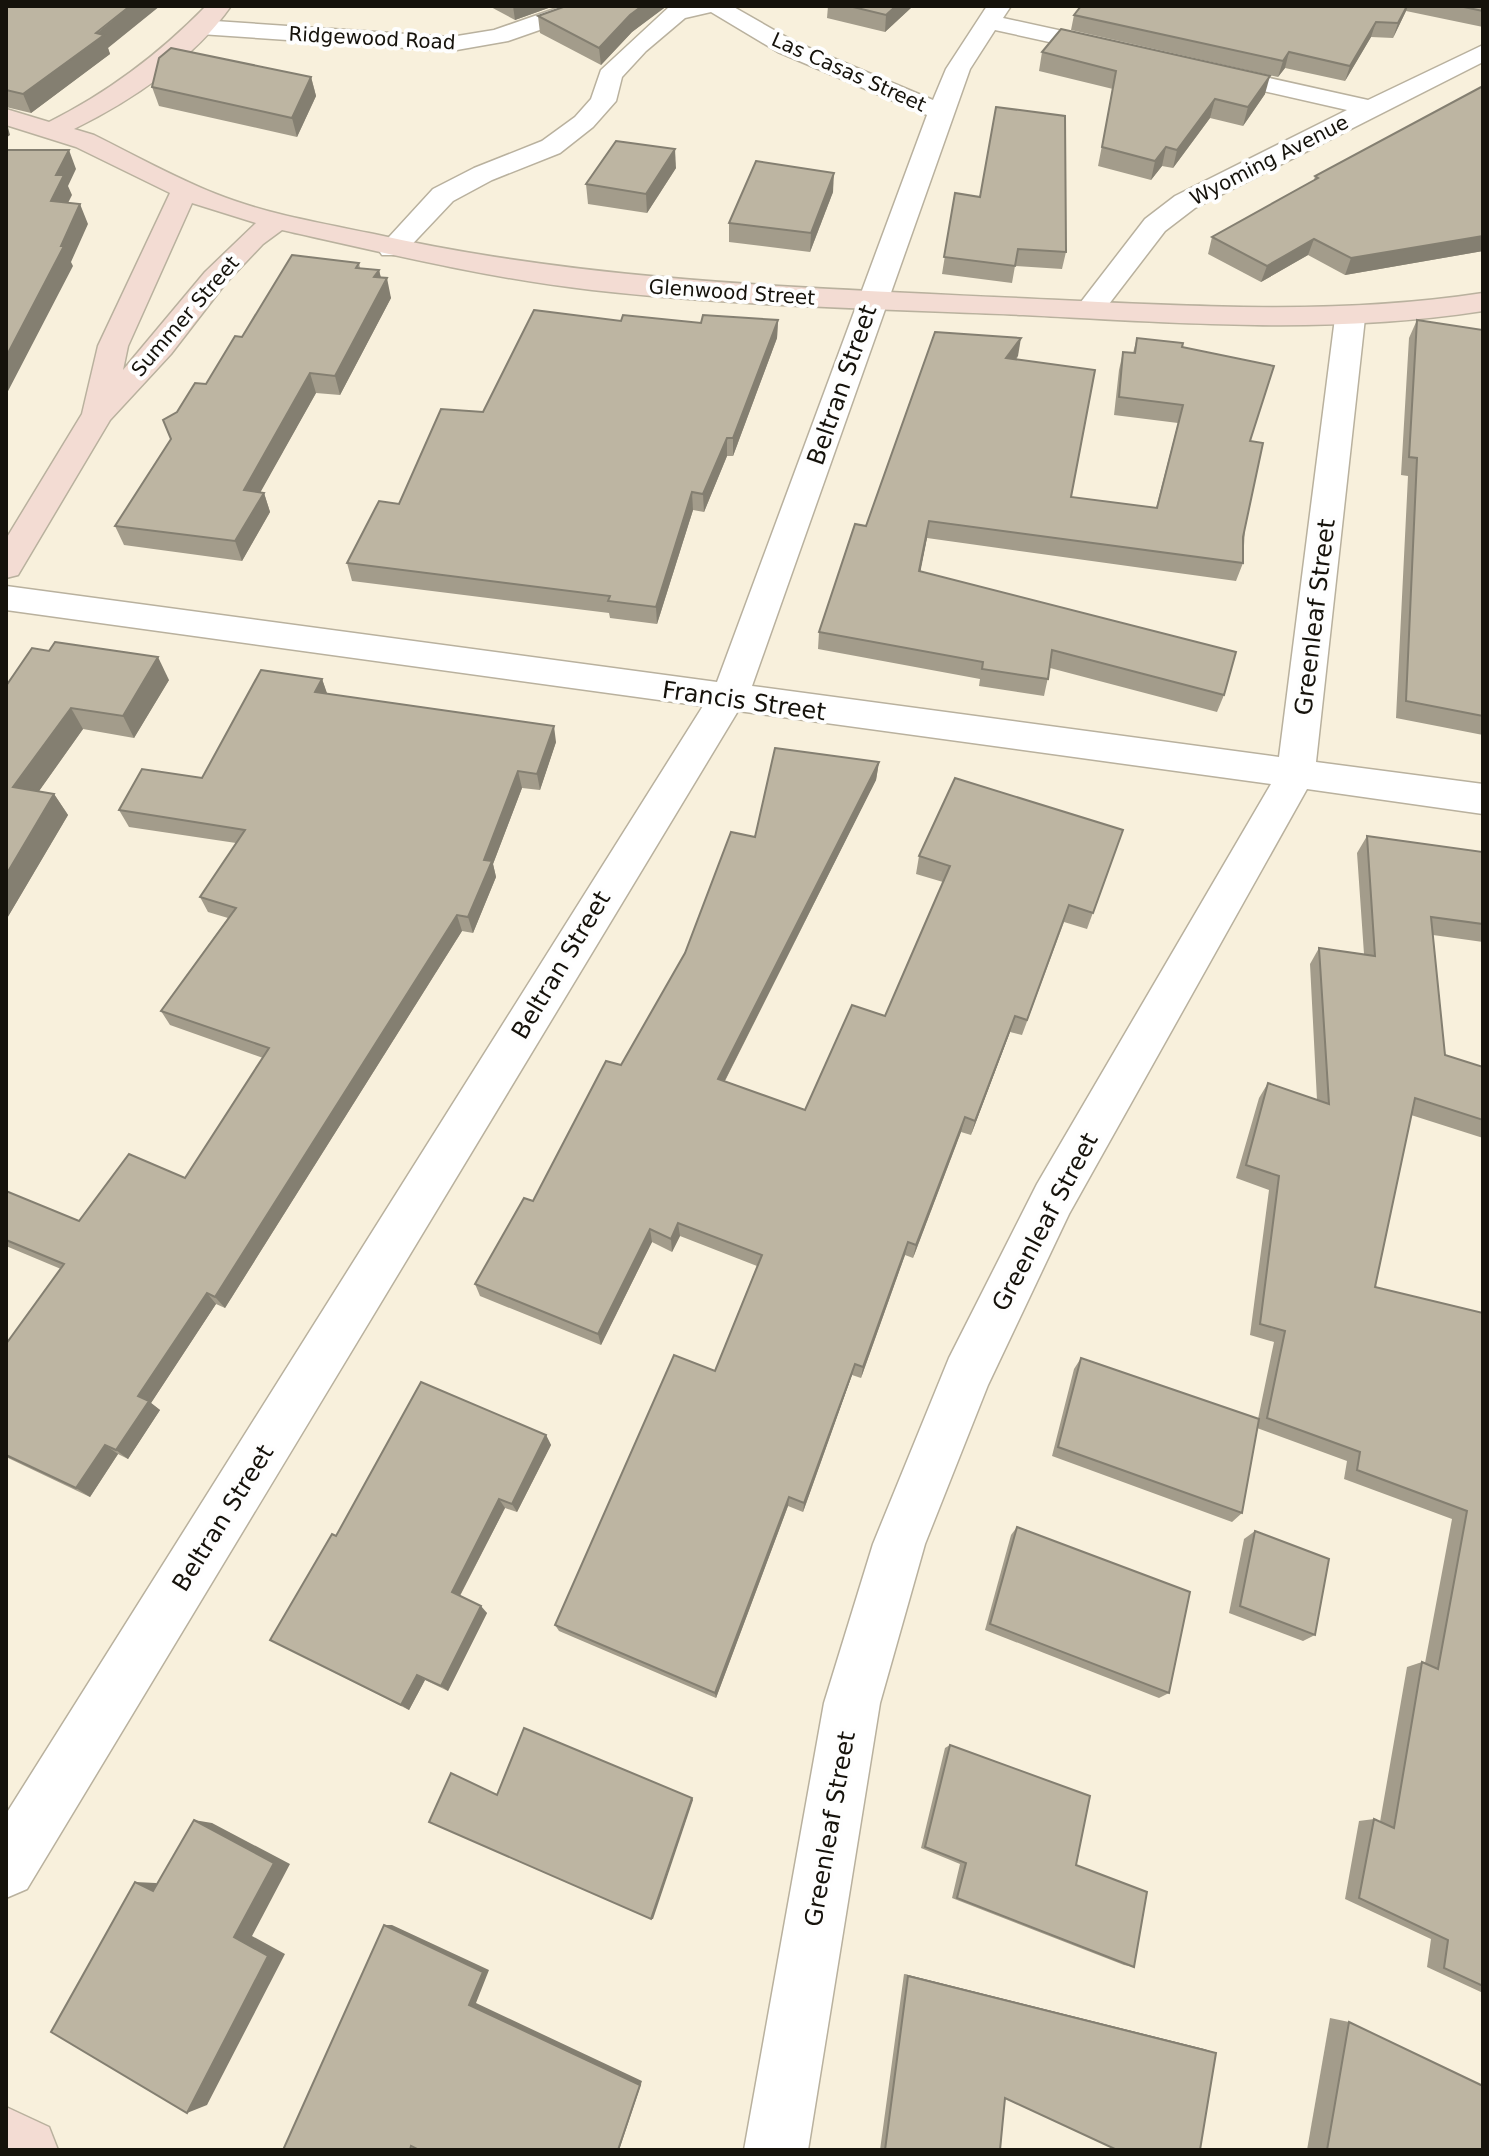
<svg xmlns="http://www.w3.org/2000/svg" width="1489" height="2156" font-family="'DejaVu Sans',sans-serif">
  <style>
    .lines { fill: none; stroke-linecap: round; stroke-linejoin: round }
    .street-casing { stroke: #b9b19e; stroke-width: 3 }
    .secondary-casing { stroke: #b9b19e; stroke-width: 3 }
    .street { fill: #fff; fill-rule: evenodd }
    .secondary { fill: #f3dcd3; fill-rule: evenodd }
    .wall { fill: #a39c8b }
    .shaded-wall { fill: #847f71 }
    .building { fill: #bdb5a2; stroke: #847f71; stroke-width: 2 }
    .labels { text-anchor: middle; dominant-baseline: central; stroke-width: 8; stroke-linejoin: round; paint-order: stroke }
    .far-street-label { font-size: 20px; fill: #15120b; stroke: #fefefe }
    .street-label { font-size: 24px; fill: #15120b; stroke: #fefefe }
  </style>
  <rect width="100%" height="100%" fill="#f8f0dc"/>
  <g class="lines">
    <defs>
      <g id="street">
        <polygon points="563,6 598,6 594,11 508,41 451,51 200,34 188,27 200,20 451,37 494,30"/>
        <polygon points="732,6 795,42 933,100 946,69 987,6 1011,6 1003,18 1122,44 1125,49 1113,56 995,30 970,69 752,686 1279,757 1335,318 1340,312 1360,312 1365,318 1316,762 1483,784 1483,814 1307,789 1069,1214 988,1385 925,1544 880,1703 808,2150 744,2150 824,1703 873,1544 949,1358 1037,1184 1271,784 738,711 27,1889 6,1898 6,1814 703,706 6,610 6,586 717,682 927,115 778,52 711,12 685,18 646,51 622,77 616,101 593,127 560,153 492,180 453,201 402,255 382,255 378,249 433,189 474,168 542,141 575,117 591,99 601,70 669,7"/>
        <polygon points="1483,45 1483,62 1195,208 1165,231 1099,317 1079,317 1074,311 1145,219 1175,196 1347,110 1202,77 1199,72 1202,67 1211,65 1368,100"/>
      </g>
      <g id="secondary">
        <path d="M206,6H231C194,59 131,101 74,129L94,135C134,155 174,177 216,194C266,214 321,223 374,234C579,280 786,287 994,297C1158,304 1320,318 1483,293V311C1327,335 1179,323 1023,315C879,309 735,306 592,290C487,278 385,253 282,230L263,244L225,284L171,354L110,420L18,575L6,578V539L82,414L98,346L170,193L76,147L6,125V109L49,122C109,92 159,54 206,6ZM192,203L256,223L205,272L123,370L128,346Z"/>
        <polygon points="6,2107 49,2127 58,2150 6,2150"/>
      </g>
    </defs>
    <use href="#street" class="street-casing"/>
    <use href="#secondary" class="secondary-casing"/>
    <use href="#street" class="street"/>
    <use href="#secondary" class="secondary"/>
  </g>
  <g class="wall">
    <polygon points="6,6 108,48 110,54 31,113 6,107"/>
    <polygon points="489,6 554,6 515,20"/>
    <polygon points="828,6 913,6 885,32 827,18"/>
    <polygon points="1081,6 1483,6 1483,27 1406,11 1393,38 1371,37 1345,81 1285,68 1278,77 1071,30 1074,15"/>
    <polygon points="663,8 632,32 601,65 540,33 538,16"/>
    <polygon points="1042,52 1265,94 1243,126 1210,118 1173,168 1162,166 1151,180 1098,166 1113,89 1039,71"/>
    <polygon points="311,77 316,96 297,137 159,106 152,87"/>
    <polygon points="1483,86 1483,251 1345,275 1308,255 1261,282 1208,254 1212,237 1314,180 1315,176"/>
    <polygon points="676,168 647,213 588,204 586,184"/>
    <polygon points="833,192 810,252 729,242 729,223"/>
    <polygon points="955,193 1066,252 1062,269 1015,266 1012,283 942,274"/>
    <polygon points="359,263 360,268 379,270 381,278 391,298 340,395 316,393 260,492 264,493 270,512 242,561 124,545 115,526 171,439 177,412 206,384 242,337"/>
    <polygon points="778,320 777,338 733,456 727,456 704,512 693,510 657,624 610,618 609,613 352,581 347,563 483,412 621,321 701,323"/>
    <polygon points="1417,320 1483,330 1483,735 1396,718 1408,476 1401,475 1409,338"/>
    <polygon points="1137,338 1182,347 1250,441 1243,563 1236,581 927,538 920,571 1224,695 1217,712 1050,668 1044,696 979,686 980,679 818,649 819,632 866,526 1018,356 1016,360 1071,497 1156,508 1178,423 1114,415 1119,370 1123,352 1133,353"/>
    <polygon points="322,679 327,694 556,742 540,790 522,788 493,864 496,877 473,933 462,931 225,1308 216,1304 151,1403 160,1410 128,1459 118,1454 90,1497 6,1457 6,1344 61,1269 6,1246 6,1191 79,1221 185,1178 263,1058 170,1025 161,1011 228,918 208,912 200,897 236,843 129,827 119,810 202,778"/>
    <polygon points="169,680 134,738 83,729 39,791 54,794 68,815 6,920 6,686"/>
    <polygon points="879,762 876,780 725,1081 805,1110 885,1016 943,882 916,874 919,856 1123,830 1087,929 1064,922 1022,1035 1010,1032 971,1135 961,1132 913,1258 905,1255 861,1378 852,1375 803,1512 788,1506 716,1698 559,1631 555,1625 715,1371 757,1266 680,1236 672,1252 652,1242 601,1345 480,1296 475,1284 533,1201 621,1065 755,837"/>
    <polygon points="1367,836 1483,852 1483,942 1433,935 1445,1055 1483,1067 1483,1138 1411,1115 1375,1287 1483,1313 1483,1993 1427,1967 1431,1939 1345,1899 1359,1821 1374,1819 1380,1822 1407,1667 1422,1662 1425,1663 1452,1519 1344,1479 1347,1461 1257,1428 1242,1513 1232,1522 1052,1456 1074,1369 1081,1358 1258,1419 1274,1342 1250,1335 1269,1190 1236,1178 1259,1098 1268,1083 1317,1100 1310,964 1319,948 1364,954 1357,853"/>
    <polygon points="546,1435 551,1445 517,1512 505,1508 460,1596 487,1613 448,1691 425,1680 409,1710 270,1640 336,1536"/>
    <polygon points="1017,1527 1169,1693 1159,1698 985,1630 1011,1535"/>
    <polygon points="1255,1531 1315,1635 1303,1641 1229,1613 1244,1539"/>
    <polygon points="950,1745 1134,1967 1124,1965 952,1898 960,1864 921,1848 945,1748"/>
    <polygon points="904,1974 1204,2049 1216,2053 1005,2098 1000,2150 880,2150"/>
    <polygon points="1330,2018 1349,2022 1483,2150 1307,2150"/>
  </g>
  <g class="shaded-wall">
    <polygon points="130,6 160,6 108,48 110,54 31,113 23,94"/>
    <polygon points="513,6 554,6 515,20"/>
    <polygon points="642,6 667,6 632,32 601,65 599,48 630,15"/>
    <polygon points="896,6 913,6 885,32 886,15"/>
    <polygon points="1407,6 1408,6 1406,11 1393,38 1398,23"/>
    <polygon points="1376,22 1371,37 1345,81 1350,66"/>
    <polygon points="1289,52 1285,68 1278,77 1283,61"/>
    <polygon points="1270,76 1265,94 1243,126 1248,107"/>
    <polygon points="311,77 316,96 297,137 292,118"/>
    <polygon points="1215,99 1210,118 1173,168 1177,150"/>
    <polygon points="6,120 10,135 6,138"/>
    <polygon points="1166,147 1162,166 1151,180 1155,161"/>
    <polygon points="675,149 676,168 647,213 646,194"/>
    <polygon points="69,150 76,169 68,186 72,195 59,221 51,201 56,175"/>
    <polygon points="834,173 833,192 810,252 811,233"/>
    <polygon points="80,204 88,224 71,262 73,266 6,395 6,357"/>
    <polygon points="1483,236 1483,251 1345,275 1351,258"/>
    <polygon points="1314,239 1308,255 1261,282 1267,266"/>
    <polygon points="379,270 383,287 387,278 391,298 340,395 335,376 374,277"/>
    <polygon points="778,320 777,338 733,456 733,438"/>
    <polygon points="1021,338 1018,356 1003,376 1006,358"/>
    <polygon points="310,373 316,393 251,509 244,490"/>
    <polygon points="727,438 727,456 704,512 703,494"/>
    <polygon points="692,492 693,510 657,624 656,607"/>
    <polygon points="264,493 270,512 242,561 235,541"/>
    <polygon points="929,521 927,538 917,589 919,571"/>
    <polygon points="158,657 169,680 134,738 123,716"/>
    <polygon points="322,679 328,696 315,692"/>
    <polygon points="71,708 83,729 27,808 13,787"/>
    <polygon points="554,726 556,742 540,790 537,774"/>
    <polygon points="879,762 876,780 718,1094 718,1079"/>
    <polygon points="518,771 522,788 493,864 496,877 473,933 468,917 484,860"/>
    <polygon points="54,794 68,815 6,920 6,875"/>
    <polygon points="457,915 462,931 225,1308 215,1297"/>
    <polygon points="1015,1016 1010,1032 971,1135 975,1121"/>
    <polygon points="965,1117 961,1132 913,1258 916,1245"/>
    <polygon points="678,1223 680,1236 672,1252 671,1239"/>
    <polygon points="650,1229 652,1242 601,1345 598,1334"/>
    <polygon points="908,1242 905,1255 861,1378 863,1367"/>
    <polygon points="207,1293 216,1304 151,1403 160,1410 128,1459 116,1450 138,1396"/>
    <polygon points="855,1364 852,1375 803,1512 804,1503"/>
    <polygon points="546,1435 551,1445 517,1512 512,1504"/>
    <polygon points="105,1445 118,1454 90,1497 76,1488"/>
    <polygon points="789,1497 788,1506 716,1698 715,1693"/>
    <polygon points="499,1499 505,1508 458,1599 452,1592"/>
    <polygon points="481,1606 487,1613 448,1691 441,1686"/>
    <polygon points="417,1675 425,1680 409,1710 401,1705"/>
    <polygon points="692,1798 693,1800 653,1919 651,1919"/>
    <polygon points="194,1820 212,1823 290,1864 252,1936 285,1954 207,2105 187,2113 234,1937"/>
    <polygon points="135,1882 156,1883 173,1892 153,1891"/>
    <polygon points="384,1925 392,1925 489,1970 476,2003 642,2081 619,2150 469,2005"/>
    <polygon points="904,1974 1204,2049 1216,2053 908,1976"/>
  </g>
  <g class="building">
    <polygon points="6,6 130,6 96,33 104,35 23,94 6,90"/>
    <polygon points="566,6 642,6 630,15 599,48 538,16"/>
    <polygon points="849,6 896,6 886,15"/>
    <polygon points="1081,6 1407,6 1398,23 1376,22 1350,66 1289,52 1283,61 1074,15"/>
    <polygon points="1459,6 1483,6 1483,11"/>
    <polygon points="1061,29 1270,76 1248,107 1215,99 1177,150 1166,147 1155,161 1102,147 1116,71 1042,52"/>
    <polygon points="171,48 311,77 292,118 152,87 159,58"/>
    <polygon points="1483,86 1483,236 1351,258 1314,239 1267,266 1212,237 1318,178 1315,176"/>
    <polygon points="996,107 1065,116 1066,252 1018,249 1015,266 944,257 955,193 980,197"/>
    <polygon points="616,141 675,149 646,194 586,184"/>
    <polygon points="6,150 69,150 56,175 64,175 51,201 80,204 61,246 64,246 6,357"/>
    <polygon points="756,161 834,173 811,233 729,223"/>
    <polygon points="292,255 359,263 356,268 379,270 374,277 387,278 335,376 310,373 244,490 264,493 235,541 115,526 171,439 163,420 177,412 195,383 206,384 235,336 242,337"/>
    <polygon points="534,310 621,321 623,315 701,323 703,315 778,320 733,438 727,438 703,494 692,492 656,607 608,601 610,596 347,563 379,501 399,504 441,409 483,412"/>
    <polygon points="1417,320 1483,330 1483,716 1406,701 1417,458 1409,457"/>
    <polygon points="935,332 1021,338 1006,358 1095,370 1071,497 1157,508 1183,405 1119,397 1123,352 1135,353 1137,338 1183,343 1182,347 1274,366 1250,441 1263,443 1243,537 1243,563 929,521 919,571 1236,652 1224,695 1052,650 1048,679 982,669 983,662 819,632 855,524 866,526"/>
    <polygon points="55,642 158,657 123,716 71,708 13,787 54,794 6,875 6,686 32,648 49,651"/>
    <polygon points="261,670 322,679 315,692 554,726 537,774 518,771 484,860 492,861 468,917 457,915 215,1297 207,1293 138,1396 149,1401 116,1450 105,1445 76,1488 6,1455 6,1344 64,1264 6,1240 6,1191 79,1221 129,1154 185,1178 269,1048 161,1011 236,908 200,897 245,830 119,810 142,769 202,778"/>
    <polygon points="775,748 879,762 718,1079 805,1110 852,1005 885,1016 950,866 919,856 955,778 1123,830 1093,913 1069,905 1027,1020 1015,1016 975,1121 965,1117 916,1245 908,1242 863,1367 855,1364 804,1503 789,1497 715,1693 555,1625 674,1355 715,1371 762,1255 678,1223 671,1239 650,1229 598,1334 475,1284 524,1198 533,1201 606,1061 621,1065 685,953 731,832 755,837"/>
    <polygon points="1367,836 1483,852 1483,924 1431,917 1445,1055 1483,1067 1483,1120 1415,1098 1375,1287 1483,1313 1483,1986 1444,1968 1448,1940 1359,1898 1374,1819 1394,1828 1422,1662 1438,1669 1467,1511 1357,1470 1360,1452 1267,1418 1285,1331 1260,1324 1279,1176 1246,1165 1268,1083 1329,1104 1319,948 1375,956"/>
    <polygon points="1081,1358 1259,1419 1242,1513 1058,1447"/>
    <polygon points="421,1382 546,1435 512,1504 499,1499 452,1592 481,1606 441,1686 417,1675 401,1705 270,1640 332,1534 336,1536"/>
    <polygon points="1017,1527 1190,1592 1169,1693 990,1624"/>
    <polygon points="1255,1531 1329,1559 1315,1635 1240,1606"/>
    <polygon points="524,1728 692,1798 651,1919 429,1822 451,1773 497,1795"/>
    <polygon points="950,1745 1090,1796 1076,1865 1147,1892 1134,1967 957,1898 966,1863 925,1847"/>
    <polygon points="194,1820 274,1863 234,1937 268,1956 187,2113 51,2032 135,1882 153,1891"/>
    <polygon points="384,1925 483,1972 469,2005 640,2085 618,2150 419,2150 411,2146 410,2150 283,2150"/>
    <polygon points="908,1976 1216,2053 1200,2150 1117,2150 1005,2098 1000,2150 885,2150"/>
    <polygon points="1349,2022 1483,2086 1483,2150 1327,2150"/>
  </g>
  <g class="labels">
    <g class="far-street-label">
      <text transform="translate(372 38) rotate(3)">Ridgewood Road</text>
      <text transform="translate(849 72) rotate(24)">Las Casas Street</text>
      <text transform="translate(1269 160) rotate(-27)">Wyoming Avenue</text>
      <text transform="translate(732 292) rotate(4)">Glenwood Street</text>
      <text transform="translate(185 316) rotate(-49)">Summer Street</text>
    </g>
    <g class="street-label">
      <text transform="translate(842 385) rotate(-71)">Beltran Street</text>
      <text transform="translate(1315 617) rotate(-83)">Greenleaf Street</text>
      <text transform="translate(744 701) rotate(8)">Francis Street</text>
      <text transform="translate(561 965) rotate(-59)">Beltran Street</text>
      <text transform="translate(1045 1222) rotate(-62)">Greenleaf Street</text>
      <text transform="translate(223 1518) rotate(-58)">Beltran Street</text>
      <text transform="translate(830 1829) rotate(-80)">Greenleaf Street</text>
    </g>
  </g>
  <rect width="1489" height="2156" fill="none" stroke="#15120b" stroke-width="16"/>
</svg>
